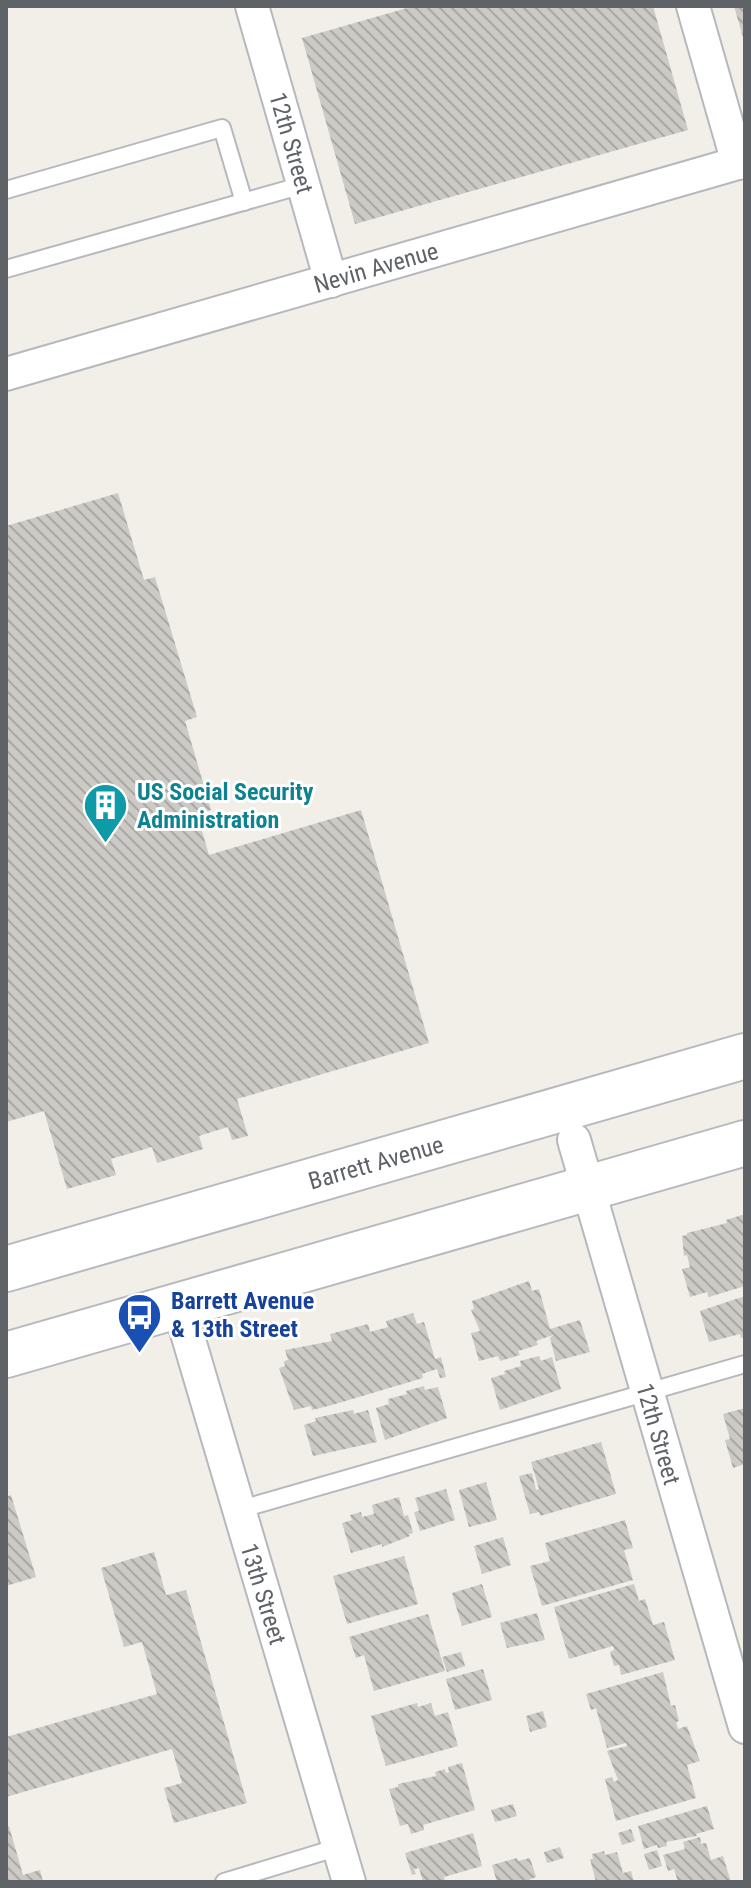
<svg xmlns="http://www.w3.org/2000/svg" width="751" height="1888" font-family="'Roboto Condensed',sans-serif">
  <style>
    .building { fill: url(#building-back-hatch) }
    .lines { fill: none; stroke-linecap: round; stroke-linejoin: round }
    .service-casing { stroke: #b5b8bc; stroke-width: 20 }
    .minor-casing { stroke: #b5b8bc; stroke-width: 36 }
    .secondary-casing { stroke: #b6babf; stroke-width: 48 }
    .service { stroke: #fff; stroke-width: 16 }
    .minor { stroke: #fff; stroke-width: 32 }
    .secondary { stroke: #fff; stroke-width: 44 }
    .labels { text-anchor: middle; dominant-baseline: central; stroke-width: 6; stroke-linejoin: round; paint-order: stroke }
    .street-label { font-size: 24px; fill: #5f6368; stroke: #fff }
    .culture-label { font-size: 24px; font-weight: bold; fill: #0d838f; stroke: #fff; text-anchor: start }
    .transit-label { font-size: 24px; font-weight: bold; fill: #164399; stroke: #fff; text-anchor: start }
  </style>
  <defs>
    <pattern id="building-back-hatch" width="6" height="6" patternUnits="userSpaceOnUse" patternTransform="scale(2)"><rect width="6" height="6" fill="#cccac5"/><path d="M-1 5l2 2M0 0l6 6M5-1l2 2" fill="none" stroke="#a9a8a4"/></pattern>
  </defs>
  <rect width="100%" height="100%" fill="#f1efe8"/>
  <g class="building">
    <polygon points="414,6 653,6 688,130 355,224 302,38"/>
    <polygon points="734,6 745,6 745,41 744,41"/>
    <polygon points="118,493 144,580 155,577 197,717 185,721 211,810 197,814 209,855 361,810 429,1043 237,1099 248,1136 232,1140 228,1127 199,1136 203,1149 157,1163 152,1147 111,1159 116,1175 67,1189 44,1111 6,1122 6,526"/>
    <polygon points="745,1214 745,1286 709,1297 707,1292 690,1297 682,1269 690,1267 687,1255 684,1256 682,1236 687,1235 687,1233 727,1223 726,1220"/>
    <polygon points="529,1281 532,1291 539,1289 550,1329 580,1320 590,1352 556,1361 550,1338 553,1335 536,1341 538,1345 518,1351 520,1355 500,1361 498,1356 479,1361 471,1333 480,1331 471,1310 474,1309 472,1301"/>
    <polygon points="745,1296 745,1337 741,1338 740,1334 709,1342 700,1311"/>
    <polygon points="413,1313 417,1324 424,1322 435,1359 441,1357 446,1377 440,1378 437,1369 422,1374 423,1378 332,1405 312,1410 311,1406 294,1410 279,1368 285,1366 284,1361 288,1360 285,1350 332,1341 330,1334 368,1324 370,1332 388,1327 386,1321"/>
    <polygon points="539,1356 541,1361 552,1357 561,1389 500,1410 491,1378 505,1374 504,1371 521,1366 520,1361"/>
    <polygon points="424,1386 425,1390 438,1387 447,1418 385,1440 376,1408 389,1404 388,1399 407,1394 406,1391"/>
    <polygon points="745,1408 745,1464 733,1468 725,1440 730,1439 723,1414"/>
    <polygon points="353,1410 354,1414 368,1410 377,1442 313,1456 304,1425 316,1421 315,1418"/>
    <polygon points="601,1442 616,1494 540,1516 539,1512 530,1514 519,1476 532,1473 536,1490 539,1489 531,1462"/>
    <polygon points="486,1482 497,1520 469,1527 459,1490"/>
    <polygon points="446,1489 455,1520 420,1531 414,1512 419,1511 415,1498"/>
    <polygon points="11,1495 36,1577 6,1586 6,1497"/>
    <polygon points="399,1497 404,1516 408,1515 413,1533 409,1534 410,1536 382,1547 382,1544 351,1553 342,1523 352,1520 350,1515 361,1512 362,1517 374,1514 372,1505"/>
    <polygon points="625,1520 633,1548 624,1550 633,1580 542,1606 530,1566 550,1561 545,1543"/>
    <polygon points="503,1537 511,1565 482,1574 474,1546"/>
    <polygon points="154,1552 166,1595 186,1590 247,1803 174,1823 164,1788 182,1783 172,1749 6,1797 6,1737 157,1694 142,1642 124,1647 101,1568"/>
    <polygon points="404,1556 418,1604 347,1624 333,1576"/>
    <polygon points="482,1584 492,1617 462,1626 452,1593"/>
    <polygon points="634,1584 639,1601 645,1599 653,1625 664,1622 675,1660 621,1675 619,1665 614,1666 610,1652 614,1650 613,1646 569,1659 554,1607"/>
    <polygon points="537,1613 545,1640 507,1648 500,1623"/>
    <polygon points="428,1614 445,1671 374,1691 364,1655 356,1658 349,1637"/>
    <polygon points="461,1652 465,1666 447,1672 442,1657"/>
    <polygon points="483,1669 492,1700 455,1710 446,1679"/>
    <polygon points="663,1672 671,1706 675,1705 679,1721 676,1722 678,1729 687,1726 700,1761 687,1765 696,1798 616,1821 605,1779 612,1777 614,1782 618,1780 607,1751 627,1746 626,1743 607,1748 596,1708 591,1710 586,1694"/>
    <polygon points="417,1703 418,1707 431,1703 435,1716 448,1712 458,1746 386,1766 371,1716"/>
    <polygon points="543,1711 547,1727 530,1732 526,1716"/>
    <polygon points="462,1763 475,1810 423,1825 424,1830 411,1834 408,1824 400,1826 389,1789 398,1787 398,1784 436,1776 435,1772 445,1769 446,1773 449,1772 448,1767"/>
    <polygon points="513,1804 517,1816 495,1822 491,1810"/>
    <polygon points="707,1806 714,1829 696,1834 697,1836 666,1842 667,1846 658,1848 657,1845 644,1849 638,1826"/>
    <polygon points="9,1826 23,1875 40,1870 43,1882 6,1882 6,1827"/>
    <polygon points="631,1829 635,1841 622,1845 618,1833"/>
    <polygon points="473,1833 482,1866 444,1877 445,1882 423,1882 419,1868 414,1869 416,1874 412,1875 405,1853"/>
    <polygon points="700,1837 701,1844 706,1843 711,1860 723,1856 731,1882 678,1882 674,1869 668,1871 663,1855 685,1849 683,1842"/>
    <polygon points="560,1847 564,1858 547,1863 544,1852"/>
    <polygon points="657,1850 662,1866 649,1870 644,1854"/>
    <polygon points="604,1851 605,1855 617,1852 623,1873 631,1871 634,1882 596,1882 590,1859 593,1859 592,1854"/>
    <polygon points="517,1858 518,1861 530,1858 536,1877 524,1882 497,1882 492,1865"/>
  </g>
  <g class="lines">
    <defs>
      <g id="service">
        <polyline points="6,190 222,128 244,202"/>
        <polyline points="6,269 303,185"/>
        <polyline points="238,1510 745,1364"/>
        <polyline points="224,1882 339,1847"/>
      </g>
      <g id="minor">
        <polyline points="252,6 331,281"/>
        <polyline points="693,6 738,163"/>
        <polyline points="6,374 745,161"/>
        <polyline points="574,1140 745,1727"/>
        <polyline points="179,1306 349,1882"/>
      </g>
      <g id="secondary">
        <polyline points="6,1269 745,1056"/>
        <polyline points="6,1355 745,1143"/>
      </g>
    </defs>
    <use href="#service" class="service-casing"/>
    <use href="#minor" class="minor-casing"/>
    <use href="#secondary" class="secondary-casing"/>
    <use href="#service" class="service"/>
    <use href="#minor" class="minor"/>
    <use href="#secondary" class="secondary"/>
  </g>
  <defs>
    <symbol id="building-pin" viewBox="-11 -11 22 30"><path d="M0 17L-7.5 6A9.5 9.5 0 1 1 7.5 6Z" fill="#0f9aa8" stroke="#fff"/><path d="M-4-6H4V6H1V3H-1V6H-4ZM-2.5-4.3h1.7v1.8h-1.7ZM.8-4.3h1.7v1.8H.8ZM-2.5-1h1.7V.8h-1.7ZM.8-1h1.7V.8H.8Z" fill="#fff"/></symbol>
    <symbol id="bus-pin" viewBox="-11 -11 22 30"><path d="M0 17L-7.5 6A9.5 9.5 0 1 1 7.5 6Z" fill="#1a4fb4" stroke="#fff"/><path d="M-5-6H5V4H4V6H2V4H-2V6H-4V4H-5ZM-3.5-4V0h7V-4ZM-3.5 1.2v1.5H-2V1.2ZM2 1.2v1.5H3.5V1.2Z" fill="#fff"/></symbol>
  </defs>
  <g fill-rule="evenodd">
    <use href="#building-pin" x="80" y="780" width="51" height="69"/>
    <use href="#bus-pin" x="114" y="1290" width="51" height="69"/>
  </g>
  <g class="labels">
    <g class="street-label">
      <text transform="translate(291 143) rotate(74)">12th Street</text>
      <text transform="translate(376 268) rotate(-16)">Nevin Avenue</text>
      <text transform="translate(376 1163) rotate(-16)">Barrett Avenue</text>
      <text transform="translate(658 1434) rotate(74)">12th Street</text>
      <text transform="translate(263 1594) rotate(73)">13th Street</text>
    </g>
    <g class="culture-label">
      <text x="137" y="792">US Social Security<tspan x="137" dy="28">Administration</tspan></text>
    </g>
    <g class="transit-label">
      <text x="171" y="1301">Barrett Avenue<tspan x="171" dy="28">&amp; 13th Street</tspan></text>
    </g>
  </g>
  <rect width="751" height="1888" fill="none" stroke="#5f6368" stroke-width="16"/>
</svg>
